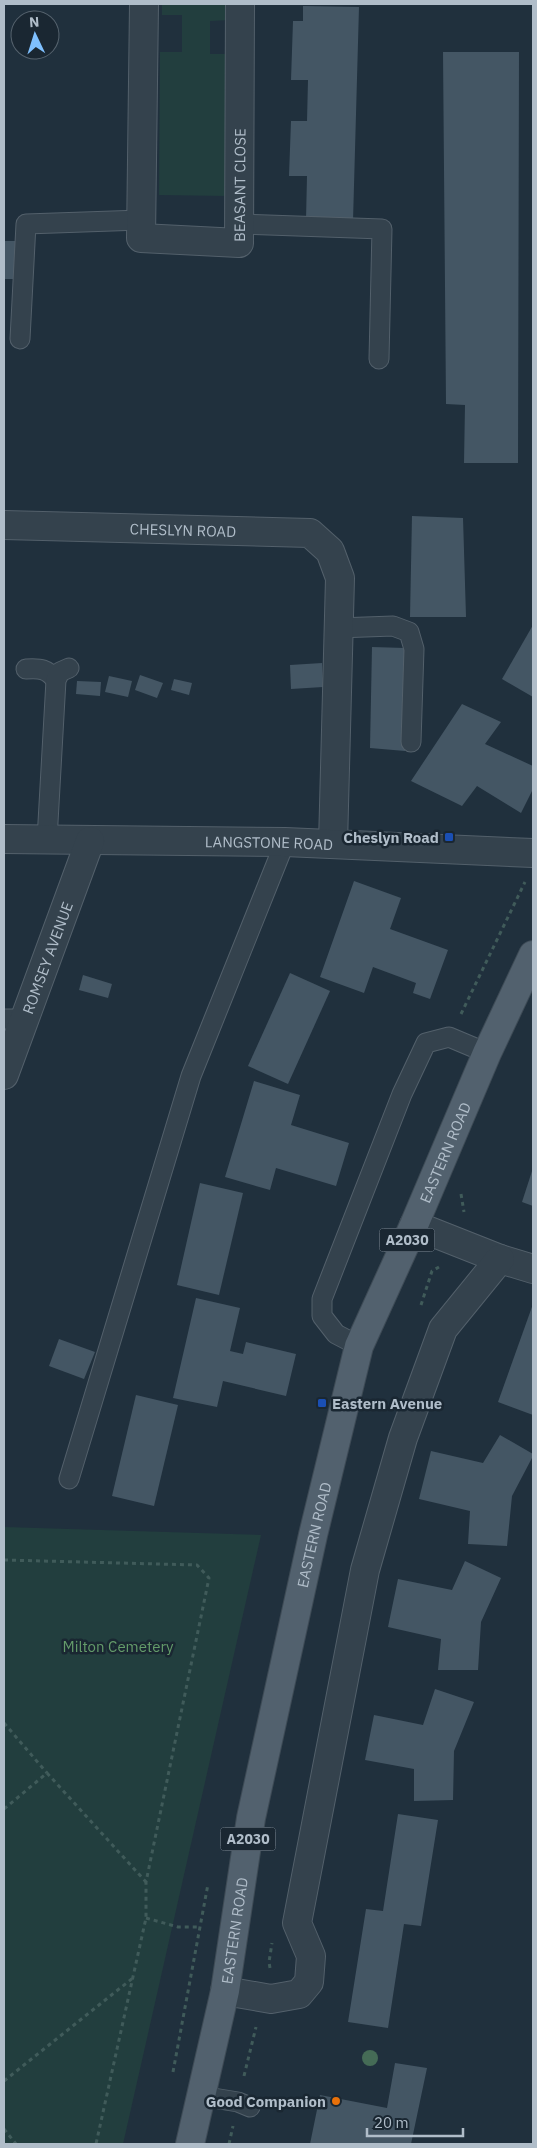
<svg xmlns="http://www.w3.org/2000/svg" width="537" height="2148" font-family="'IBM Plex Sans',sans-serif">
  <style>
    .green { fill: #223e3e }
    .building { fill: #445664 }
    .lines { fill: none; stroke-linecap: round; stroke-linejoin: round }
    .service-casing { stroke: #53606b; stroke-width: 21 }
    .minor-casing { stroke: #53606b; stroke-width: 30 }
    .primary-casing { stroke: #3e4b56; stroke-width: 30 }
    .path { stroke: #405b5a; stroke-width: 3; stroke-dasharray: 4 4; stroke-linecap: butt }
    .service { stroke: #34424d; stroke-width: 19 }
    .minor { stroke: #34424d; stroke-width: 28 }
    .primary { stroke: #52616e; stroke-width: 28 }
    .tree { fill: #456b56 }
    .transit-dot { fill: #1a4fb4; stroke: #1a2732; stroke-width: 2 }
    .food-dot { fill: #e8710a; stroke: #1a2732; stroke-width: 2 }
    .labels { text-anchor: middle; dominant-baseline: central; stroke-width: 5; stroke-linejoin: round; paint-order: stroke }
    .shield { fill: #1a2732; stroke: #83909c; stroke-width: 1 }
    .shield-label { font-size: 14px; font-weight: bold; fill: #b0bdc9 }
    .street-label { font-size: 15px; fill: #b0bdc9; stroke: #1a2732 }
    .poi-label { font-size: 15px; font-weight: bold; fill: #b0bdc9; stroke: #1a2732; text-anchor: end }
    .park-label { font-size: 15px; fill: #649c6a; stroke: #1a2732 }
  </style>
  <rect width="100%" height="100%" fill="#20303d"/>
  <g class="green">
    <polygon points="162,4 230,4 230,20 210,21 210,54 228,54 227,196 159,195 160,52 182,52 182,15 162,15"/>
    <polygon points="4,1527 261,1535 123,2144 4,2144"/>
  </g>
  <g class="building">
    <polygon points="303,6 359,7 353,221 306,220 307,176 289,176 291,121 307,121 308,80 291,80 293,21 303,21"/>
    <polygon points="443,52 519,52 518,463 464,463 465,405 446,404"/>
    <rect x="4" y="241" width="12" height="38"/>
    <polygon points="412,516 463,518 466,617 410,617"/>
    <polygon points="533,625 533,697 502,679"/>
    <polygon points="372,647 405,648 405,751 370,748"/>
    <polygon points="322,663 323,687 291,689 290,665"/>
    <polygon points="140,675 163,683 157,698 135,690"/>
    <polygon points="109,676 132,681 128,697 105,692"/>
    <polygon points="174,679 192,683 189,695 171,690"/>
    <polygon points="77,681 101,682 100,696 76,694"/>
    <polygon points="462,704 501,722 485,744 533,766 533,789 521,813 477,786 462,806 411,781"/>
    <polygon points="354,881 401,898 390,929 448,950 430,999 413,993 416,983 373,967 364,993 320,977"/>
    <polygon points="290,973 330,991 288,1084 248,1066"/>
    <polygon points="83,975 112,984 108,998 79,990"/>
    <polygon points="254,1081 300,1095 291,1125 349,1143 336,1186 276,1168 270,1190 225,1177"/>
    <polygon points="533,1168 533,1206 522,1202"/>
    <polygon points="200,1183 243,1193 219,1295 177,1285"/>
    <polygon points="196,1298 240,1308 230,1351 243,1354 246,1342 296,1354 286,1396 223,1381 217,1407 173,1398"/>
    <polygon points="533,1304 533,1415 498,1402"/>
    <polygon points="59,1339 95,1352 84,1379 49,1366"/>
    <polygon points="136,1395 178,1405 154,1506 112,1496"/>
    <polygon points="500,1435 533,1454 533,1456 512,1496 507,1546 468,1544 470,1511 419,1499 431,1451 483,1463"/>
    <polygon points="465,1561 501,1578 481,1622 478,1670 438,1670 441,1639 388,1627 398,1579 452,1590"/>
    <polygon points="435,1689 474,1702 454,1751 453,1800 414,1801 414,1769 365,1760 374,1715 423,1725"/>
    <polygon points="398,1814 438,1820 421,1926 404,1924 388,2028 348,2022 366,1909 383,1911"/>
    <polygon points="395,2063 427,2068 411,2144 310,2144 320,2095 387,2108"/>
  </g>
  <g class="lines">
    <defs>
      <g id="service">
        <polyline points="239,224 382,229 379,359"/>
        <polyline points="20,339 26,224 141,220"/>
        <polyline points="338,628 393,626 409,632 414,649 411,742"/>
        <path d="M26,669C41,668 47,669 56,680"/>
        <polyline points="47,840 56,680 60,672 69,668"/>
        <polyline points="4,1019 24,1019"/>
        <polyline points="359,1346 336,1334 322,1316 322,1299 402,1094 426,1043 449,1037 487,1053"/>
        <polyline points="69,1479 191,1076 285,842"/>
        <polyline points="201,2096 238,2102 250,2107"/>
      </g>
      <g id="minor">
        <path id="s1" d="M144,4L141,238L239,243L240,4"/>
        <path id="s2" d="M4,525L310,533L330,551L340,578L333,844"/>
        <path id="s3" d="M4,839L285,842L533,853"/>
        <path id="s4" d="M4,1075L90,841"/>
        <polyline points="414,1225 500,1259 533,1269"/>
        <polyline points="225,1991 271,1999 299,1994 309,1982 311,1956 297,1923 365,1570 403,1438 443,1329 500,1259"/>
      </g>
      <g id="primary">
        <path id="s5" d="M190,2144L225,1991L251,1818L313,1535L359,1346L414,1225L487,1053L533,955"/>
      </g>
    </defs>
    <use href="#service" class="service-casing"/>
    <use href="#minor" class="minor-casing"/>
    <use href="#primary" class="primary-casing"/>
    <g class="path">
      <polyline points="461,1014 525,882"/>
      <polyline points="461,1194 464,1212"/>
      <polyline points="421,1305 432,1271 439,1267"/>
      <polyline points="4,1560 197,1565 209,1578 146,1882 146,1918 96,2144"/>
      <polyline points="4,1723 47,1773"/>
      <polyline points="4,1809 47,1773 146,1882"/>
      <polyline points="146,1918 178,1927 200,1927"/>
      <polyline points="270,1968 269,1962 272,1943"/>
      <polyline points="173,2072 208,1884"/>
      <polyline points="244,2076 256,2027"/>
      <polyline points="4,2081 134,1977"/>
      <polyline points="4,2129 16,2144"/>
      <polyline points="229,2144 233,2126"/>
    </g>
    <use href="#service" class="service"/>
    <use href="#minor" class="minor"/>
    <use href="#primary" class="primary"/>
  </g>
  <circle class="tree" cx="370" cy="2058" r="8"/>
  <g class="transit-dot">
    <rect x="444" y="832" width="10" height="10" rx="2.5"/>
    <rect x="317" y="1398" width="10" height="10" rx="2.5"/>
  </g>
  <circle class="food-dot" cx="336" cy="2101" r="5"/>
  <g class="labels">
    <g class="shield">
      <rect x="379.5" y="1228.5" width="55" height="23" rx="4"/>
      <rect x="220.5" y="1827.5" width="55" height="23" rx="4"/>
    </g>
    <g class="shield-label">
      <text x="407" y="1240">A2030</text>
      <text x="248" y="1839">A2030</text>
    </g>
    <g class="street-label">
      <text stroke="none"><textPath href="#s1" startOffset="390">BEASANT CLOSE</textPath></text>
      <text stroke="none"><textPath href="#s2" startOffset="179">CHESLYN ROAD</textPath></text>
      <text stroke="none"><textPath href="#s3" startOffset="265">LANGSTONE ROAD</textPath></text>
      <text stroke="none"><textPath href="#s4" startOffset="125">ROMSEY AVENUE</textPath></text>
      <text stroke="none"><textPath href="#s5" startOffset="1028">EASTERN ROAD</textPath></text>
      <text stroke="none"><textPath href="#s5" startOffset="622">EASTERN ROAD</textPath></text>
      <text stroke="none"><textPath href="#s5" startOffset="218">EASTERN ROAD</textPath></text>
    </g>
    <g class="poi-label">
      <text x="439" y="837">Cheslyn Road</text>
      <text x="332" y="1403" text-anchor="start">Eastern Avenue</text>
      <text x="326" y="2101">Good Companion</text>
    </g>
    <g class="park-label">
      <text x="118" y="1646">Milton Cemetery</text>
    </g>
  </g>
  <rect width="537" height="2148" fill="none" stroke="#b0bdc9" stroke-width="10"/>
  <g transform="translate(35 35) rotate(356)"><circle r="24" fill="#1a2732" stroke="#56636e"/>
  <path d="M0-4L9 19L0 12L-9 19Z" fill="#7fc0ff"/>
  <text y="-8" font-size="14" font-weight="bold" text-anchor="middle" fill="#b0bdc9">N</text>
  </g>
  <path d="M367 2128v8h96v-8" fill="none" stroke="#b0bdc9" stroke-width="2.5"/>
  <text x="374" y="2128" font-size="15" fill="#b0bdc9" stroke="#1a2732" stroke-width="4" paint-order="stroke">20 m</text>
</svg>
